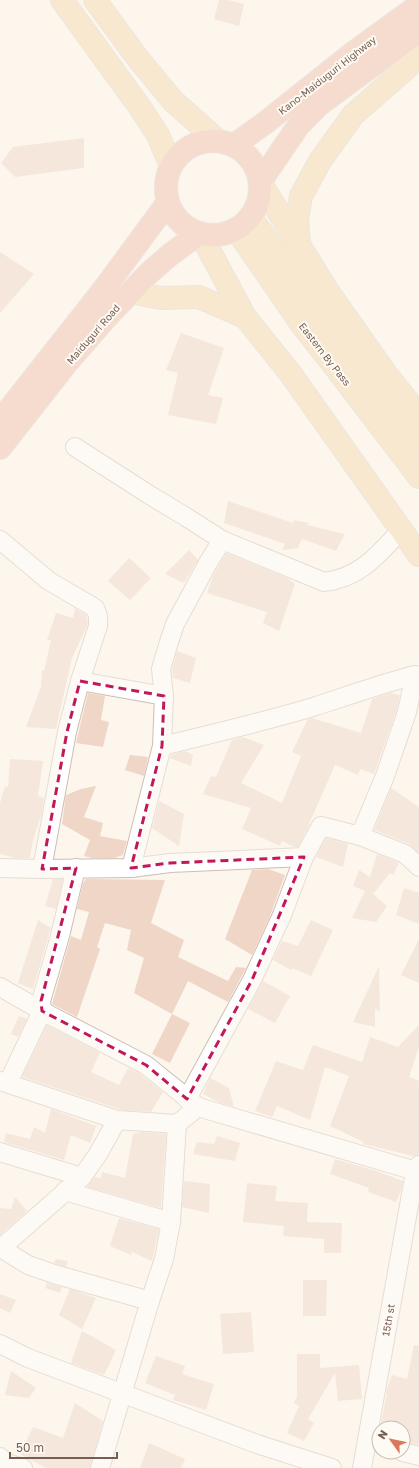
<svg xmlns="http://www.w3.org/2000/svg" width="419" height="1468" font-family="'Golos Text',sans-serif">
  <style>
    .building { fill: #efd6c7 }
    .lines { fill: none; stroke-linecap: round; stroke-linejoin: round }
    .minor-casing { stroke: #cebeb3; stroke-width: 20 }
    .major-casing { stroke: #d9d2ce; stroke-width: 24 }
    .highway-casing { stroke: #d9d2ce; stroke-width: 24 }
    .minor { stroke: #fff; stroke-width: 18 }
    .major { stroke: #f4d8ac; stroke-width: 22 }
    .highway { stroke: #f0bbaa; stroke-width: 22 }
    .marked { fill: none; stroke: #c2185b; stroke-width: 3; stroke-dasharray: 8 5; stroke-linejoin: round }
    .labels { text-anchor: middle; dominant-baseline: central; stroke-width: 4; stroke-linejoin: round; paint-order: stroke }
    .street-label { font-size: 10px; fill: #765e51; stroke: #fefaf4 }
  </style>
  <rect width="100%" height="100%" fill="#fcf6ed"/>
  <g class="building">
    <polygon points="219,0 228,0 244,4 239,26 214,19"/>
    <polygon points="84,138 84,168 15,177 1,163 13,147"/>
    <polygon points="0,252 34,274 0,313"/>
    <polygon points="181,333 224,348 208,395 223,398 216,424 168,415 178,373 166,370"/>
    <polygon points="228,501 293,523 294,520 308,523 307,525 345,534 336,551 302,539 298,548 282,550 285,544 224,523"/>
    <polygon points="189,550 198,560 184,583 165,574"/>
    <polygon points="226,553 287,578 295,584 279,631 263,623 267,612 207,593 213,576"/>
    <polygon points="129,558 151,578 130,600 108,581"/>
    <polygon points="75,608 86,615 88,624 72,658 56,729 26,727 41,687 42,670 44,671 51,640 47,640 56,613 73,618"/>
    <polygon points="177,651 196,658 190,683 173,678 172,670"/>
    <polygon points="88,693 105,696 101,720 109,722 103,747 76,743"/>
    <polygon points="390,693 400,695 397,709 374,774 360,769 358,775 335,765 309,824 310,824 298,847 294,847 282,841 280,846 242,829 251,808 203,794 211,776 216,777 232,740 243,737 264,745 241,783 282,803 301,756 292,752 308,719 312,718 361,733 372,699"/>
    <polygon points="185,751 193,755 191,766 170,758 171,755"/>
    <polygon points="130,755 148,757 144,776 125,770"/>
    <polygon points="10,759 43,761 38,796 44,798 42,813 33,840 30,858 15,858 0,854 0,803 5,786 8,787"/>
    <polygon points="96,786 84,817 103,823 100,836 127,841 123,855 114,858 92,858 84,856 90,840 62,824 66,795 81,789"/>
    <polygon points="391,788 419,807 419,853 409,844 374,830"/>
    <polygon points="159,801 184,814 179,846 152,828"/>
    <polygon points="326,838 348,844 343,867 316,857"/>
    <polygon points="377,854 399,863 393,875 390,873 373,894 387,906 376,922 352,918 365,891 353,886 359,870 370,877"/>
    <polygon points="268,869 285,875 270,916 252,955 225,939 252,870"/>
    <polygon points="53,879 63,879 56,909 45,906"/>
    <polygon points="86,879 165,880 151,923 184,940 178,957 228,981 236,967 246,968 228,1002 188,981 172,1014 134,993 144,958 127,950 131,930 105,923 97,947 100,949 77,1017 52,1004 71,936 81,940 89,912 77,909 83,883"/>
    <polygon points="404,888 419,893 419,924 396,915"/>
    <polygon points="38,920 51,928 33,989 18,983"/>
    <polygon points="311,920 333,930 311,976 292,968 291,970 273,960 282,941 298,946"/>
    <polygon points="419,939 419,983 401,975"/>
    <polygon points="379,966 380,1011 375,1009 375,1027 353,1022"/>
    <polygon points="263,981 290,996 275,1023 248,1009"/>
    <polygon points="172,1014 190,1023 170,1063 152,1054"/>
    <polygon points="19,1016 27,1019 18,1037 11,1034"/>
    <polygon points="47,1025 100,1053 91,1072 119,1085 128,1068 140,1074 163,1092 151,1112 122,1110 22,1077"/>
    <polygon points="419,1025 419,1047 409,1077 419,1081 419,1155 413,1156 363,1144 364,1142 330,1126 349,1076 325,1067 310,1120 277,1106 272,1117 255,1111 276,1061 303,1070 313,1045 362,1062 370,1037 398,1047"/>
    <polygon points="210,1078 229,1088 234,1107 218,1102 203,1094"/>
    <polygon points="51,1109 96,1126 90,1143 71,1135 64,1160 4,1142 6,1133 30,1139 34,1127 45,1133"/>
    <polygon points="141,1132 166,1134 161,1208 87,1187 95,1177 101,1178 102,1172 125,1178 133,1134"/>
    <polygon points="217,1136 240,1143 235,1161 193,1154 197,1142 214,1144"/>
    <polygon points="335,1159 376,1171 403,1181 401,1190 396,1202 368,1192 369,1188 330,1174"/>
    <polygon points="184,1181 210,1184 209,1213 182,1207"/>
    <polygon points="247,1183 277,1186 275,1201 308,1203 307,1222 342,1223 341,1253 324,1253 324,1239 283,1236 284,1226 243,1222"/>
    <polygon points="15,1197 27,1211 0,1235 0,1208 11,1209"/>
    <polygon points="119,1218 159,1229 152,1261 132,1252 131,1255 110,1246"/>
    <polygon points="56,1259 68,1261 66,1267 54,1263"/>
    <polygon points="303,1280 327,1280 326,1316 303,1316"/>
    <polygon points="47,1283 62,1287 60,1293 45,1288"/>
    <polygon points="70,1289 96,1298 82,1329 59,1315"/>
    <polygon points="0,1294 16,1300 10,1313 0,1308"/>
    <polygon points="251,1312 254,1352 223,1354 220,1314"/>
    <polygon points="82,1331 116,1350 104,1375 71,1363"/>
    <polygon points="414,1345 419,1346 419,1445 403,1442 403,1428 380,1428 387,1393 386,1392 392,1375 407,1379"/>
    <polygon points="297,1354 320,1354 320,1368 359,1365 362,1399 338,1401 335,1373 308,1419 314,1423 304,1441 287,1433 299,1406 294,1403 297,1397"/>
    <polygon points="156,1356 185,1366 182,1374 214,1384 206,1410 173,1400 175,1395 145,1383"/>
    <polygon points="11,1371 36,1388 29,1398 5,1395"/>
    <polygon points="75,1403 103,1421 90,1468 46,1468 20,1454 33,1427 63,1438"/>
    <polygon points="149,1443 185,1459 181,1468 140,1468"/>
  </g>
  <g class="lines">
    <defs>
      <g id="minor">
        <path d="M75,447L148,494L186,517L222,540L324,582C360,578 379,554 402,529"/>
        <polyline points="0,540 49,581 95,608 98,616 98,626 80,681 67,732 42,869"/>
        <polyline points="80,681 164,696"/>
        <path d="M162,746C212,734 263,722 313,707C347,696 381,684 415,675L407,712L385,776L360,836"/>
        <polyline points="0,868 42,869 131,868 170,863 304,857 321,826 360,836 405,854 419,867"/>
        <polyline points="131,868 162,746 164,696 161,669 169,642 175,624 208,563 222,540"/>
        <polyline points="0,987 42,1011 146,1065 198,1107 419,1172"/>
        <polyline points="0,1081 117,1120"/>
        <polyline points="8,1083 42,1011 41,1001 60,936 76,868"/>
        <polyline points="187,1099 252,980 282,915 304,857"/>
        <polyline points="0,1152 82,1177"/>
        <polyline points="65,1191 171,1222"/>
        <polyline points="1,1248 28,1265 54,1274 150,1301"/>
        <polyline points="0,1249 82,1177 98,1154 117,1120 177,1124 198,1107"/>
        <polyline points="0,1344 28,1358 257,1444 332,1468"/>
        <polyline points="403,1452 419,1456"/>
        <polyline points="0,1457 7,1463 23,1468"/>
        <polyline points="100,1468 150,1301 164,1259 171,1222 177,1124"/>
        <polyline points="362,1468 415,1172 419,1165"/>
      </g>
      <g id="major">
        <polyline points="62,0 139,106 158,135 171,166"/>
        <polyline points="95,0 136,56 173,101 217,140"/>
        <polyline points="260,182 329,293 386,374 419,415"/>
        <polyline points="250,217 285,263 298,284 387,400 419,445"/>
        <polyline points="236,229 302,325 336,368 419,477"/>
        <polyline points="200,233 245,317"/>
        <polyline points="299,243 297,219 301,196 320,161 353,115 419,57"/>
        <polyline points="130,292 161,298 199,297 245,317 290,373 419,555"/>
      </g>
      <g id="highway">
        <circle cx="213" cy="188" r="47"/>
        <polyline points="234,145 265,123 353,53 419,5"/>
        <polyline points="260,182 299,125 320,104 419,31"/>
        <polyline points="0,421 104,289 168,202"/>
        <polyline points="0,448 66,364 105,319 149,273 171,254 200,233"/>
      </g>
    </defs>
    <use href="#minor" class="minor-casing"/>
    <use href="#major" class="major-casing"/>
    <use href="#highway" class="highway-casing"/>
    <use href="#minor" class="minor"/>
    <use href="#major" class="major"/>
    <use href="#highway" class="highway"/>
  </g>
  <path d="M0 0H419V1468H0ZM80,681L164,696L162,746L131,868L170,863L304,857L252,980L187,1099L146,1065L42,1011L41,1001L76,868L42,869L67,732Z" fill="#fcf6ed" fill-opacity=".55" fill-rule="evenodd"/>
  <path class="marked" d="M80,681L164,696L162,746L131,868L170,863L304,857L252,980L187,1099L146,1065L42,1011L41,1001L76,868L42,869L67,732Z"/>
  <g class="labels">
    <g class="street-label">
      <text transform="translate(327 75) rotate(-38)">Kano-Maiduguri Highway</text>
      <text transform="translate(93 334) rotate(-49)">Maiduguri Road</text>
      <text transform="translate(325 354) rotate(52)">Eastern By Pass</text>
      <text transform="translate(388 1320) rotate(-80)">15th st</text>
    </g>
  </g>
  <g transform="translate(391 1440) rotate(303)"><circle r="19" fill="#fefaf4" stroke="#c8bcb3"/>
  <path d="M0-3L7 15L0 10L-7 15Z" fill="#da785d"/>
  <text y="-6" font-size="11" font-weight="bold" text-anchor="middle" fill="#765e51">N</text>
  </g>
  <path d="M10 1452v6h107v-6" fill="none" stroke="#765e51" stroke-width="2"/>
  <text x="16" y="1452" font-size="12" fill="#765e51" stroke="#fefaf4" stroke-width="3" paint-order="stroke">50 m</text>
</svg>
